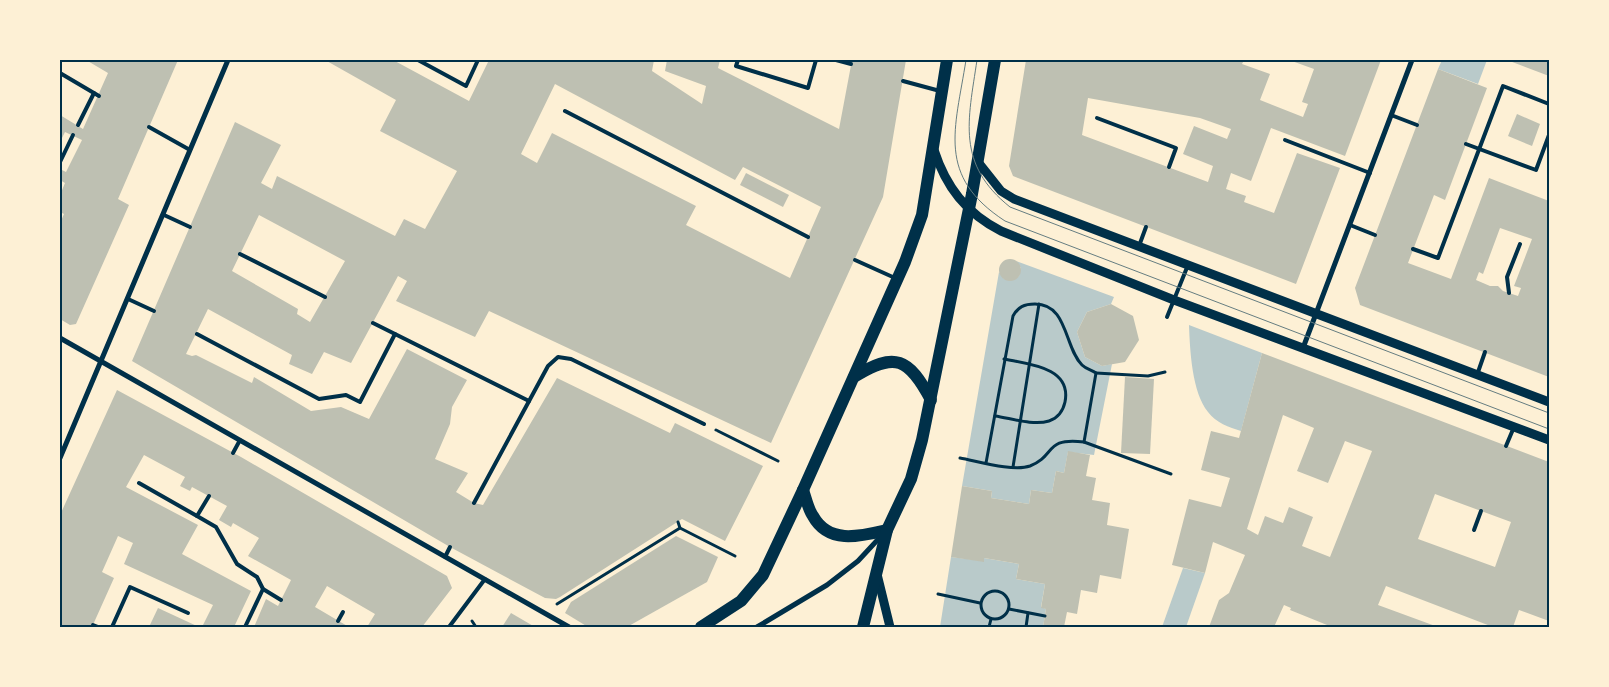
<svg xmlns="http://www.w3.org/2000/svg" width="1609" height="687" font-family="'Noto Sans',sans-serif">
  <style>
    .green { fill: #b9caca }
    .building { fill: #bec0b2; fill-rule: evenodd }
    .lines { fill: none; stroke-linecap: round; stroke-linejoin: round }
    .path { stroke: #003049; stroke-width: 3 }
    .service { stroke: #003049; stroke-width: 4 }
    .minor { stroke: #003049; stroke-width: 5 }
    .tertiary { stroke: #003049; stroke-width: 9 }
    .primary { stroke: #003049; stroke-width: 12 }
    .tram { stroke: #657d81; stroke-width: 1 }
    .neatline { fill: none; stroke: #003049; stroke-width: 2 }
  </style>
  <rect width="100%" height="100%" fill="#fdf0d5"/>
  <g class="green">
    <polygon points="1442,60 1487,60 1478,84 1438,69"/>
    <polygon points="1016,261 1114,297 1111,304 1087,312 1077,332 1085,357 1102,366 1112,364 1094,455 1068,452 1064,473 1056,471 1052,493 1031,490 1029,504 991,498 992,491 962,486 999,272 1004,279 1012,280 1019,276 1021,268"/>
    <path d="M1189,325L1262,353L1241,431C1229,427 1216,423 1208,412C1192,392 1190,351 1189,325Z"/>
    <polygon points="951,557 984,561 984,558 1019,564 1016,579 1045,584 1041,607 1046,609 1043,627 940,627"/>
    <polygon points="1183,568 1205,573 1186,627 1162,627"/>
  </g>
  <g class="building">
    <polygon points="86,60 113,60 118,62 119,60 178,60 118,199 129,205 76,324 70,325 60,319 60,223 64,214 60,212 60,195 65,183 60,180 60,169 66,172 82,140 65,132 60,142 60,115 83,129 108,73"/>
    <path d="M325,60H393L469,101L489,60H654L652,71L702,104L706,86L665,71L667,60H720L718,68L839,129L852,60H906L883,197L771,443L489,311L475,337L396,301L407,281L398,276L351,363L324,352L312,374L289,364L292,355L208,309L186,354L192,356L196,355L252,383L254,377L311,411L341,407L369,419L407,349L467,380L452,407L450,424L435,459L468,473L456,492L474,503L483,505L557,378L670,433L675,423L763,466L725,541L682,519L560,597L556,599L545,598L450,547L132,361L235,122L281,145L261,183L272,189L277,176L395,236L404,219L425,229L457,171L380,131L396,100ZM555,84L735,180L743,167L821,207L790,278L686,225L696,206L552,133L537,163L521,154ZM259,215L345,261L310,322L297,314L298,309L232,271Z"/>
    <path d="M1026,60H1244L1242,64L1270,74L1260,100L1303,117L1308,104L1302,102L1314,69L1289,60H1381L1345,156L1271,128L1251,181L1231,173L1226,189L1246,196L1244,202L1274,213L1297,153L1340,168L1296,284L1013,176L1009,166ZM1088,98L1200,118L1231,129L1227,139L1194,126L1183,154L1213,166L1208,182L1082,135Z"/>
    <polygon points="1507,60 1549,60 1549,76"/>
    <path d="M1438,69L1487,88L1445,200L1434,195L1408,263L1451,279L1489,178L1549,201V377L1360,305L1355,288ZM1500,228L1532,239L1514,286L1521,288L1518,296L1503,291L1498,286H1490L1476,280L1479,272L1483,274Z"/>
    <polygon points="1517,114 1540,124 1532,146 1508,136"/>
    <polygon points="746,173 789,195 783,207 740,185"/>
    <circle cx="1010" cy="270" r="11"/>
    <polygon points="1111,304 1133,316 1139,340 1125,362 1102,366 1085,357 1077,332 1087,312"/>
    <path d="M1262,353L1549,462V621L1519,610L1513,627H1493L1386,586L1378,605L1438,627H1332L1290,610L1291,608L1284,605L1274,627H1209L1219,600L1229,593L1245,555L1213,542L1205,573L1172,565L1189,499L1221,507L1230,478L1201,470L1211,431L1239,438ZM1283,415L1314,428L1297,471L1328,483L1345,441L1372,451L1330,557L1302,546L1313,517L1289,507L1283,523L1265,516L1258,535L1247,529ZM1435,494L1511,522L1495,567L1418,539Z"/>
    <polygon points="1125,377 1154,379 1150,454 1121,453"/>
    <polygon points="117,390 241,457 447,576 452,588 422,627 367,627 375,614 327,586 315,607 349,627 254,627 266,599 278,606 291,580 248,556 259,538 233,523 231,527 219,520 227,506 192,487 190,491 180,486 185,477 144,455 126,487 198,525 182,554 251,591 234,627 202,627 213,605 124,564 133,543 118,536 102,572 114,578 92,627 60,627 60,515"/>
    <polygon points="1068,451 1090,455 1086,476 1096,478 1092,500 1110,503 1107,525 1129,529 1121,579 1100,575 1097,593 1081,590 1077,614 1067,612 1064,627 1043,627 1046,609 1041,608 1045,584 1016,579 1019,564 984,558 984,562 951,557 962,486 992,491 991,498 1029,504 1031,490 1052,493 1056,471 1064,473"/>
    <polygon points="676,536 718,557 707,582 627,627 588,627 565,613 571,602"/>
    <polygon points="158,608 199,627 149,627"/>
    <polygon points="511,613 535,627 502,627"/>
  </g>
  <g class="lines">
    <g class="path">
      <polyline points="1096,373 1148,376 1165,372"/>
      <path d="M995,416C1010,418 1033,426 1049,421C1058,418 1063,411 1065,402C1072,367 1028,364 1004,359"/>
      <polyline points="716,430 778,461"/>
      <polyline points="1084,442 1171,474"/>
      <path d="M960,458C977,461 1013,472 1030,466C1056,456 1044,437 1084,442L1096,373C1092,370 1086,369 1082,365C1064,347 1068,304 1035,304C1024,304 1018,307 1013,316L986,463"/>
      <polyline points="1013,467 1039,304"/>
      <polyline points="678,522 680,528 735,556"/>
      <circle cx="995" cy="605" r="14"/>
      <polyline points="938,594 980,603"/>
      <polyline points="557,604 680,528"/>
      <polyline points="1009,609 1045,616"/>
      <polyline points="472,621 476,627"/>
      <polyline points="989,627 991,619"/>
      <polyline points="1026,627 1028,613"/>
    </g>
    <g class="service">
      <polyline points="418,60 466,86 478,60"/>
      <polyline points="738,60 736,66 808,88 816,60"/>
      <polyline points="836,60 851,64"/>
      <polyline points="60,73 99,96"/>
      <polyline points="903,81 940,91"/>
      <polyline points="565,111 808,237"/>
      <polyline points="1391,115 1417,125"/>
      <polyline points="1097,118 1176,148 1169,167"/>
      <polyline points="78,125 94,93"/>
      <polyline points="149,127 190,150"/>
      <polyline points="1285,140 1370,173"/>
      <polyline points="1466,144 1536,170 1549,135"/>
      <polyline points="60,162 73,135"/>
      <polyline points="164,215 190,227"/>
      <polyline points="1350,225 1375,235"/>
      <polyline points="1139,246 1146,227"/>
      <polyline points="1413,249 1438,258 1503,86 1549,104"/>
      <polyline points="240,254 325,297"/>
      <polyline points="855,260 895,278"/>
      <polyline points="1509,293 1507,277 1520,244"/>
      <polyline points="128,299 154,311"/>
      <polyline points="1167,317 1188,265"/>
      <polyline points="373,323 529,401"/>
      <polyline points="197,334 319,399 346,395 360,402 395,334"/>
      <polyline points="1477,375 1485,352"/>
      <polyline points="1506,446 1514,427"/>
      <polyline points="233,453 240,440"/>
      <polyline points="139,483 197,516"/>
      <polyline points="209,496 197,516 216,527 237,564 257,577 263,589 281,600"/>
      <polyline points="474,503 548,366 558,357 571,359 704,424"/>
      <polyline points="1474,530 1481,511"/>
      <polyline points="445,557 450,547"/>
      <polyline points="338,621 343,612"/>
      <polyline points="93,625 98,627"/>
      <polyline points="112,627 130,587 188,613"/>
      <polyline points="245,627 263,589"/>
      <polyline points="449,627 485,579"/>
    </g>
    <g class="minor">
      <polyline points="60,338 569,627"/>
      <polyline points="1303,348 1412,60"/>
      <polyline points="60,458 228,60"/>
      <polyline points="757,627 827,585 858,561 883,534"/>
    </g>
    <g class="tertiary">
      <path d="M934,150C946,187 966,213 1001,231L1174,300L1549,440"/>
      <polyline points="978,162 1001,191 1014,199 1549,402"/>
      <polyline points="877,574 890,627"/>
    </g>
    <g class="primary">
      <path d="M854,377C895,351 909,358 931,400"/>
      <path d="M803,490C806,498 808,509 813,516C829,545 861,536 887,530"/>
      <polyline points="701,627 741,601 763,575 803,490 905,262 922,215 947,60"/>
      <polyline points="863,627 887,530 911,479 922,440 972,194 995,60"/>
    </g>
    <g class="tram">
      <path d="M966,60C955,130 936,176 1005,221L1549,429"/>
      <path d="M977,60C968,121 956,164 1010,207L1549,413"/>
    </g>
  </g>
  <rect width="1609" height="687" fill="none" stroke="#fdf0d5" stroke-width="122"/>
  <rect x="61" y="61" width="1487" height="565" class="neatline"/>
</svg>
